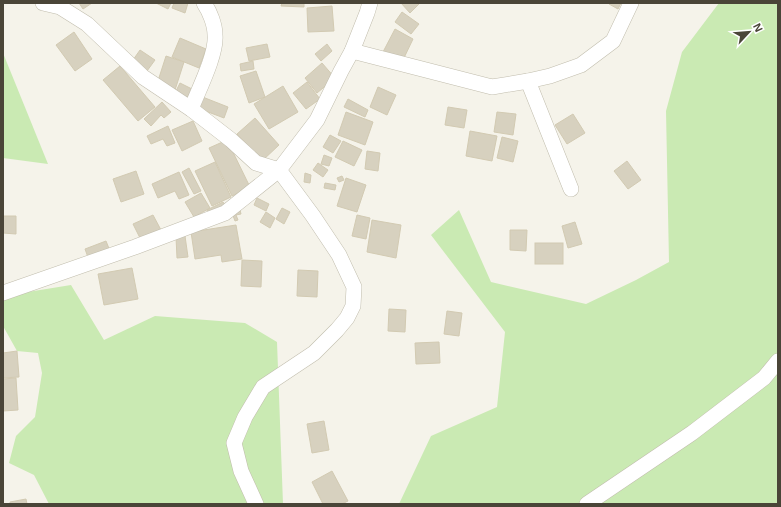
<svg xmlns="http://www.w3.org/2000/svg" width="781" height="507" font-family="Helvetica,sans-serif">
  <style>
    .green { fill: #caeab3 }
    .building { fill: #d7d1bf; stroke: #d2cab2 }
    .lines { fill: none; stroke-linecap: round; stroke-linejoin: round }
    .minor-casing { stroke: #c1bdad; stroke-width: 16 }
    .minor { stroke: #fff; stroke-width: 15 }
  </style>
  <rect width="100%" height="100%" fill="#f5f3ea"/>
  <g class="green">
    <polygon points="719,3 778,3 778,504 399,504 431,436 497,407 505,332 431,235 459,210 491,282 586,304 636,280 669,262 666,111 682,52"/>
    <polygon points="3,53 48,164 3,158"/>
    <polygon points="71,285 104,340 155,316 245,323 277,342 283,504 49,504 34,475 9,463 16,436 35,417 42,373 38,353 17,351 3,326 3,296"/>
  </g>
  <g class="building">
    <polygon points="79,3 92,3 83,9"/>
    <polygon points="156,3 171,3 168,9"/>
    <polygon points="174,3 188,3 185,13 172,8"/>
    <polygon points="282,3 304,3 304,7 281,6"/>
    <polygon points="401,3 420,3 410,13"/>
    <polygon points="610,3 621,3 618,9 609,4"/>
    <polygon points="332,6 334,31 308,32 307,8"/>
    <polygon points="402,12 419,24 411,34 395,22"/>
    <polygon points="395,29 413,39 402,62 383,52"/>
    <polygon points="74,32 92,59 75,71 56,45"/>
    <polygon points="180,38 206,49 199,68 172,57"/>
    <polygon points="267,44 270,57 249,61 246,48"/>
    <polygon points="327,44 332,51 321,61 315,54"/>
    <polygon points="140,50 155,60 147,71 133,60"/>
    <polygon points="166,56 184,62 175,90 157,84"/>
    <polygon points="253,61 254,69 241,71 240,64"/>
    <polygon points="322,63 335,78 317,93 305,78"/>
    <polygon points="120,66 155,107 138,121 103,80"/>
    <polygon points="256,71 265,97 249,103 240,76"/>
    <polygon points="307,82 320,99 306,109 293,93"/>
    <polygon points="180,83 194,90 189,101 175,93"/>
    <polygon points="283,86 298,112 269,129 254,104"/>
    <polygon points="378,87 396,95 387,115 370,107"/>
    <polygon points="200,96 228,107 224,118 195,107"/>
    <polygon points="348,99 368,110 365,117 344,107"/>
    <polygon points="162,102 171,112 164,118 161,115 151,126 144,119"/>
    <polygon points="448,107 467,110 464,128 445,125"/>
    <polygon points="346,112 373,122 365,145 338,135"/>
    <polygon points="497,112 516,114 513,135 494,132"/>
    <polygon points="573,114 585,133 567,144 555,125"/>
    <polygon points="255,118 279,145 262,161 237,134"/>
    <polygon points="193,121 202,141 182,151 172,130"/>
    <polygon points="168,126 175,143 167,146 163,139 151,144 147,136"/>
    <polygon points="470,131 497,136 492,161 466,156"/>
    <polygon points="330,135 341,141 333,153 323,147"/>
    <polygon points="502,137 518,141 513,162 497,158"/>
    <polygon points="227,140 250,187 232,196 209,148"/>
    <polygon points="343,141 362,150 354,166 335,157"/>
    <polygon points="367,151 380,153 378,171 365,169"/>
    <polygon points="324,155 332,158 329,166 321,164"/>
    <polygon points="627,161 641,180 628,189 614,171"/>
    <polygon points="215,162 231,197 212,206 195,171"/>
    <polygon points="318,163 328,170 323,177 313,170"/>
    <polygon points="189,168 201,191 194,194 182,172"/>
    <polygon points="136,171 144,194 121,202 113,179"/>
    <polygon points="179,172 189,195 179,199 175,191 158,198 152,184"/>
    <polygon points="305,173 311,175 310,183 304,182"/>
    <polygon points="342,176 344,180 339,182 337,178"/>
    <polygon points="346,178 366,185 357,212 337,206"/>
    <polygon points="325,183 336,185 335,190 324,188"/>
    <polygon points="201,193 210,208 194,217 185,202"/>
    <polygon points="257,198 269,204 266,211 254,205"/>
    <polygon points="223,202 225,205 209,214 207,210"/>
    <polygon points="282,208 290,212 284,224 276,219"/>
    <polygon points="240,210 241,214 236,215 238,220 235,221 232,213"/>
    <polygon points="266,212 275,218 270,228 260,222"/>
    <polygon points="153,215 161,230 141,240 133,224"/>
    <polygon points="357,215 370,218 366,239 352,236"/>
    <polygon points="3,216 16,216 16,234 3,233"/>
    <polygon points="372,220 401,225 396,258 367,252"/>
    <polygon points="575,222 582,244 568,248 562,226"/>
    <polygon points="236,225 242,259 222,262 221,255 195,259 191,232"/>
    <polygon points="510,230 527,230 526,251 510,250"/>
    <polygon points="185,236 188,257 177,258 176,237"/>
    <polygon points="106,241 110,251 89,260 85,249"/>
    <rect x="535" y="243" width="28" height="21"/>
    <polygon points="242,260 262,261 261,287 241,286"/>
    <polygon points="132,268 138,299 104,305 98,274"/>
    <polygon points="298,270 318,271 317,297 297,296"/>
    <polygon points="389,309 406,310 405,332 388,331"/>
    <polygon points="447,311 462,313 459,336 444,334"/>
    <polygon points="439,342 440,363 416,364 415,343"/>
    <polygon points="17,351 19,377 3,378 3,353"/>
    <polygon points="16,378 18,410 3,411 3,379"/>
    <polygon points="324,421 329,450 312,453 307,424"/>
    <polygon points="332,471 348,501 342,504 323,504 312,482"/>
    <polygon points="26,499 27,504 10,504 10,502"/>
  </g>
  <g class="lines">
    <defs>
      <g id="minor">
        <polyline points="43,3 60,7 87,24 143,77 191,109 231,140 256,163 279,170 313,216 339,255 354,287 353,306 347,318 337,330 314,353 263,387 245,417 234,443 241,471 256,504"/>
        <polyline points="352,51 492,87 528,81 550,76 581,65 613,41 631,3"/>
        <polyline points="528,81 571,189"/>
        <path d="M191,109C198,91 217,54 215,35C215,25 210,12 204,3"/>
        <polyline points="3,293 135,247 225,213 279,170 317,120 341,71 352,51 367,13 370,3"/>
        <polyline points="587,504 692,433 764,378 778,361"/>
      </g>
    </defs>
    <use href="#minor" class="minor-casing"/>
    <use href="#minor" class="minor"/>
  </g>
  <rect width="781" height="507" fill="none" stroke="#4a4538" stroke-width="8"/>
  <g transform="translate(749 32) rotate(64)" stroke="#ffffff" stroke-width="3" paint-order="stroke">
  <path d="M0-3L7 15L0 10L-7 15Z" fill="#4a4538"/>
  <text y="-6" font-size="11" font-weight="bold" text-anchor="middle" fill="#4a4538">N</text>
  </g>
</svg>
